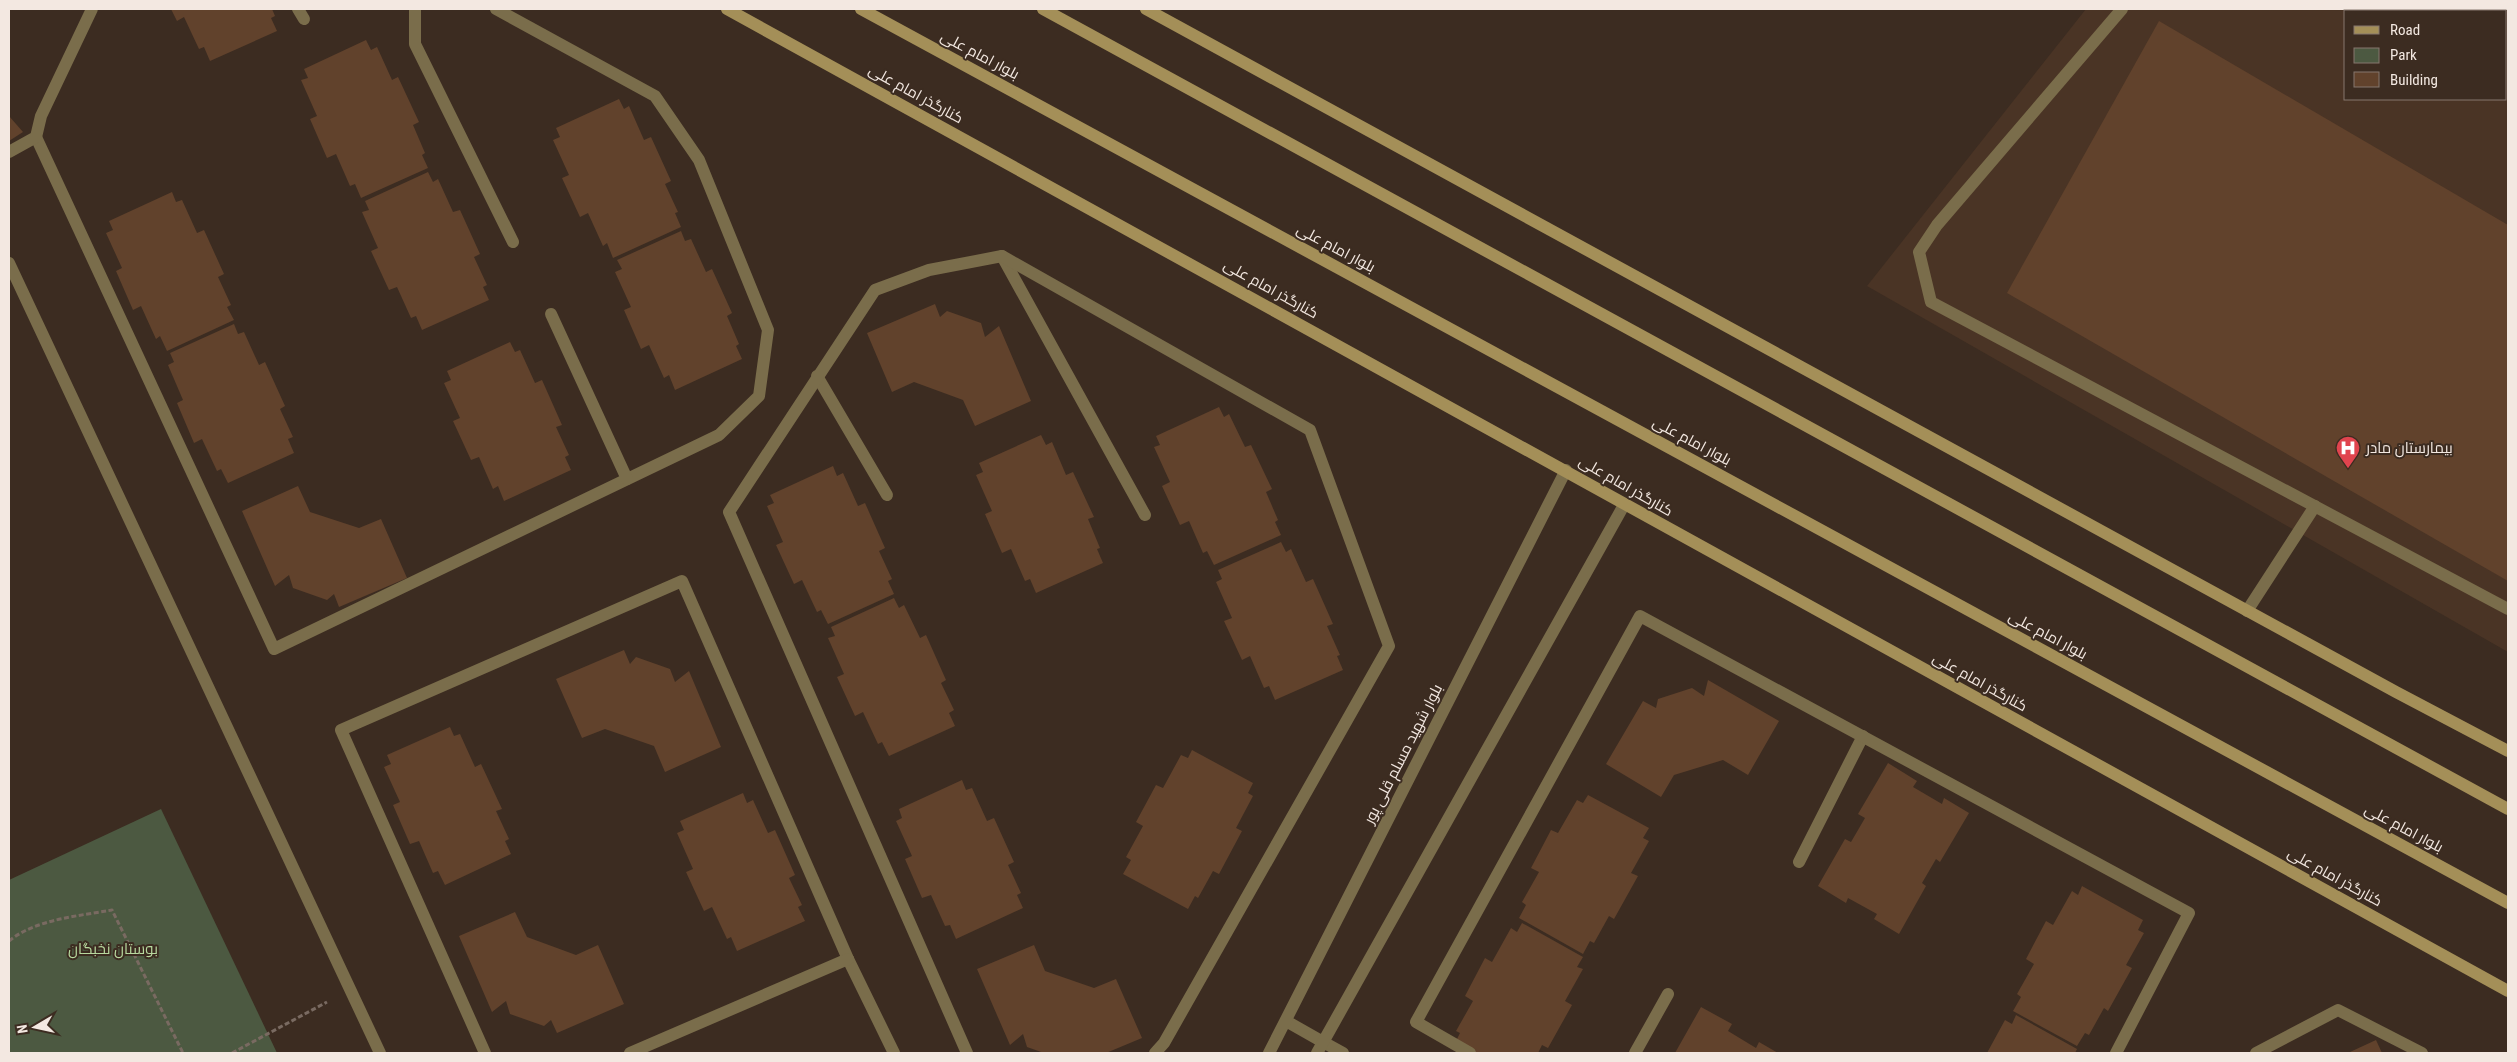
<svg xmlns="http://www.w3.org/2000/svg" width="2517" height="1062" font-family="'Roboto Condensed',Cairo,sans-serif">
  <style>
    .built { fill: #4a3425; fill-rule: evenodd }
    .green { fill: #4c5941 }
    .building { fill: #61422c }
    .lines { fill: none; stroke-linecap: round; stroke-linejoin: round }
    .path { stroke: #796a61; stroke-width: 3; stroke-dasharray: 5 2.5; stroke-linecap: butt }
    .service { stroke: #7a6d4b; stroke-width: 12 }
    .minor { stroke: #7a6d4b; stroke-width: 12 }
    .tertiary { stroke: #7a6d4b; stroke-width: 12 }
    .secondary { stroke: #a48f58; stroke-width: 12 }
    .labels { text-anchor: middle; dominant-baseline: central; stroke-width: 4; stroke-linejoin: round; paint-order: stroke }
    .street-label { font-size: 15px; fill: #f3e8e1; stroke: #3c2c21 }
    .poi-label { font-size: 15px; fill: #f3e8e1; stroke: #3c2c21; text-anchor: start }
    .park-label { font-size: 15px; fill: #b8d99f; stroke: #3c2c21 }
  </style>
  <rect width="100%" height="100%" fill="#3c2c21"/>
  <path class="built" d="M2086,9H2508V652L1867,286ZM2346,11H2506V99H2346Z"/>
  <polygon class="green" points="161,809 277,1053 9,1053 9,880"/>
  <g class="building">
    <polygon points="171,9 272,9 275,16 271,18 277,31 210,61 204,47 199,49 184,17 177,21"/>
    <polygon points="2159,21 2508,225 2508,581 2007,293"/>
    <polygon points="366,40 371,50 377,47 392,80 398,77 419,122 413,125 425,153 422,155 428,168 361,198 355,184 350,186 336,154 327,158 310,119 317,116 301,80 308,78 304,69"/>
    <polygon points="619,99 624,109 629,106 644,140 651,137 671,181 665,184 678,212 675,213 681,227 613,258 607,243 603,246 588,213 580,217 562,178 569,175 553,140 560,137 556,128"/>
    <polygon points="9,116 23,132 9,141"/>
    <polygon points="428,172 433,182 438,179 453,212 460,210 480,254 474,257 487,285 483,287 489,300 422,330 416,316 411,318 397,287 389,290 371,251 378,248 362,212 369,210 365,201"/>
    <polygon points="172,192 176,202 182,200 197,233 204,230 224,274 218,277 231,305 227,307 234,320 167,351 160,336 156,339 141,306 133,310 116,271 122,268 106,233 113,230 109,221"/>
    <polygon points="681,231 685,241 691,239 706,272 712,269 732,313 727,316 739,344 736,346 742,359 675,390 669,375 664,378 649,345 641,349 624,310 631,307 615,272 622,269 617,260"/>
    <polygon points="935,304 940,317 947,311 981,323 985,337 999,326 1031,401 975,426 963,400 914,382 892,392 867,333"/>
    <polygon points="234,324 238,334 244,332 259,365 265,362 285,406 280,409 293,437 288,439 294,453 228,483 221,469 217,471 202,439 194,443 177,403 183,400 168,365 174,362 170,353"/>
    <polygon points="510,342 515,352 520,350 535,383 542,380 562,425 556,427 569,455 565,457 571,470 504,501 498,486 493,489 479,457 471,460 453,421 460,418 444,383 451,380 447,371"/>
    <polygon points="1219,407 1224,417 1229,414 1245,447 1251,445 1272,489 1266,492 1278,520 1275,522 1281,535 1214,565 1207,551 1203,553 1189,521 1180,525 1162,486 1170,482 1154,447 1160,445 1156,436"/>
    <polygon points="1041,435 1046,445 1052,442 1066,475 1073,472 1094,517 1088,519 1100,548 1097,549 1103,563 1036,593 1030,579 1025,581 1011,549 1002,553 985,514 992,511 976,475 983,472 979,463"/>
    <polygon points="833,466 837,476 843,473 858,506 865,503 885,548 879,551 892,579 888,581 894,594 828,624 821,610 817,612 802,580 794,584 776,545 783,542 767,506 774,503 770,495"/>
    <polygon points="298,486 310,512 359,528 381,519 407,578 339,607 334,594 327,600 293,588 289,575 275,586 242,511"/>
    <polygon points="1281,542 1286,552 1291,549 1306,582 1313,579 1333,624 1327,626 1340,655 1337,656 1343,670 1275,700 1269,686 1264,688 1250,656 1242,660 1224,621 1232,618 1216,582 1222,579 1218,570"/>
    <polygon points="894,598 899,608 904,605 920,638 926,635 946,680 941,683 954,710 949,713 955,726 889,756 882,742 878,744 863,712 855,716 837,677 844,674 828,638 835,636 831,627"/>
    <polygon points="624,650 630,664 636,657 670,669 675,682 689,671 721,747 665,772 654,746 605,729 582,738 556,679"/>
    <polygon points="1708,680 1779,721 1748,775 1723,760 1674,775 1661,797 1606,764 1643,701 1656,708 1658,699 1692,688 1704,696"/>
    <polygon points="450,727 454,736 460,734 475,767 481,764 502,809 496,811 509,839 505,841 511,854 445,885 438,871 433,873 419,841 410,844 393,805 400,802 384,767 391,764 387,755"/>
    <polygon points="1192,750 1253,783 1248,793 1253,796 1236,828 1242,831 1219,874 1213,871 1198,898 1195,896 1188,909 1123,874 1131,860 1126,857 1143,826 1136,822 1156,785 1163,788 1181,755 1188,758"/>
    <polygon points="1888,763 1917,781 1913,787 1942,804 1944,798 1969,813 1940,862 1936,859 1922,883 1926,886 1899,934 1874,919 1877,914 1848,898 1846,903 1818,886 1845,839 1851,842 1865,818 1858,814"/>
    <polygon points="962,780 966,790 972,788 987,821 994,818 1014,862 1008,865 1021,893 1017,895 1023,908 956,939 950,925 945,926 931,895 922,898 905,859 912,856 896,821 902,818 899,809"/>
    <polygon points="743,793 747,803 753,800 768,833 775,830 795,875 789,878 802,905 798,907 805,921 737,951 731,937 727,939 712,907 704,911 686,872 693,869 677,833 684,830 680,821"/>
    <polygon points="1588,795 1649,828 1643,838 1649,841 1631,873 1638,876 1614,919 1609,916 1594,943 1590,941 1583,954 1519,918 1526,905 1522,902 1539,872 1531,868 1551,830 1558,833 1577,800 1583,803"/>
    <polygon points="2082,886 2143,920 2138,930 2144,933 2126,965 2132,968 2108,1011 2104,1008 2089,1035 2085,1033 2077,1046 2013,1011 2021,997 2017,994 2034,964 2026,959 2046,921 2053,925 2072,891 2078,895"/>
    <polygon points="515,912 527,937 576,955 598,945 624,1004 557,1033 551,1020 544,1026 510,1014 506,1001 492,1012 459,936"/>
    <polygon points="1522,923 1583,957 1577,967 1583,969 1565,1001 1572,1005 1548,1048 1542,1045 1538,1053 1464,1053 1453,1047 1460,1033 1456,1031 1473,1001 1465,996 1485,958 1492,962 1511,928 1517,932"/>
    <polygon points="1034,945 1045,971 1094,988 1116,979 1142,1038 1106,1053 1044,1053 1027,1047 1023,1034 1010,1045 977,969"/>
    <polygon points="1701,1007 1732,1024 1728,1031 1756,1048 1759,1042 1778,1053 1675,1053"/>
    <polygon points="2016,1015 2077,1049 2075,1053 1987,1053 2005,1020 2012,1024"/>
    <polygon points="2376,1040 2382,1053 2350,1052"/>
  </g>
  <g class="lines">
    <g class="path">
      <path d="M9,941C36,919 79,916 112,910L183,1053"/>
      <polyline points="232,1053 327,1002"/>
    </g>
    <g class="service">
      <polyline points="2122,9 1937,225 1919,252 1931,302 2508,609"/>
      <polyline points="2247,611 2315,506"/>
    </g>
    <g class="minor">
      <polyline points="298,9 304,19"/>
      <polyline points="415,9 415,44 513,242"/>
      <polyline points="36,137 274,649 719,435 759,396 768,330 699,160 655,96 496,9"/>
      <polyline points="9,152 36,137 41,116 92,9"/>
      <polyline points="1002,256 1145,515"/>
      <polyline points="551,314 627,479"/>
      <polyline points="817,376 887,495"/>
      <polyline points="1799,862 1863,736"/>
      <polyline points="1323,1042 1343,1053"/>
      <polyline points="485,1053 341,730 682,581 848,959 894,1053"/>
      <polyline points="630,1053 848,959"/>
      <polyline points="967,1053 729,512 875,290 929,270 1002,256 1310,430 1389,646 1164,1043 1155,1053"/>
      <polyline points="1470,1053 1416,1022 1640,616 2189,913 2116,1053"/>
      <polyline points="1635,1053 1668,994"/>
      <polyline points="2256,1053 2338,1010 2422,1053"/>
    </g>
    <g class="tertiary">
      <polyline points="9,263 380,1053"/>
      <polyline points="1286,1021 1323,1042"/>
      <polyline points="1269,1053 1566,470"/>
      <polyline points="1317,1053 1624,505"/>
    </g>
    <g class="secondary">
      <polyline points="727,9 2508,991"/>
      <polyline points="861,9 2508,903"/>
      <polyline points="1043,9 2508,809"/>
      <polyline points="1146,9 2396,692 2508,751"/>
    </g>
  </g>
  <defs>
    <symbol id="hospital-pin" viewBox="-11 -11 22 30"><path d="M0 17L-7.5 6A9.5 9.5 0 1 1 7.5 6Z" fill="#e0444e" stroke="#3c2c21"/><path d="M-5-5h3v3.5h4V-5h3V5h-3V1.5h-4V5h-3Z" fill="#fff"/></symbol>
  </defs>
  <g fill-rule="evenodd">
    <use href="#hospital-pin" x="2334" y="434" width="28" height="38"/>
  </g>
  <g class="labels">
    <g class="street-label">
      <text transform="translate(980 55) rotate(28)">بلوار امام علی</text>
      <text transform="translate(916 94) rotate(29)">کنارگذر امام علی</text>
      <text transform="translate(1336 248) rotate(28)">بلوار امام علی</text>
      <text transform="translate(1271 289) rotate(29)">کنارگذر امام علی</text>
      <text transform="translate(1692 441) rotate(28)">بلوار امام علی</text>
      <text transform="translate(1626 486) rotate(30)">کنارگذر امام علی</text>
      <text transform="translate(2048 635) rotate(28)">بلوار امام علی</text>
      <text transform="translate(1980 682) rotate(29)">کنارگذر امام علی</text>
      <text transform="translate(1403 754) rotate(-63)">بلوار شهید مسلم قلی پور</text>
      <text transform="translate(2404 828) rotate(28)">بلوار امام علی</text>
      <text transform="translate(2335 877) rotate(29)">کنارگذر امام علی</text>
    </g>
    <g class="poi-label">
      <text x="2366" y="448">بیمارستان مادر</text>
    </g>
    <g class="park-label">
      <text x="113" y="949">بوستان نخبگان</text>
    </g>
  </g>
  <rect width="2517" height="1062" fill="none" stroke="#f3e8e1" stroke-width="20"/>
  <rect x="2344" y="10" width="162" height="90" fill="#3c2c21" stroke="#85776e"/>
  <rect x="2354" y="26" width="25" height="8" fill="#a48f58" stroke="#85776e"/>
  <text x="2390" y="35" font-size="15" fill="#f3e8e1">Road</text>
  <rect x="2354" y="48" width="25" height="15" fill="#4c5941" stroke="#85776e"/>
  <text x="2390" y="60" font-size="15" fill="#f3e8e1">Park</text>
  <rect x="2354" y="72" width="25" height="15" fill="#61422c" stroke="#85776e"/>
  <text x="2390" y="85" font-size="15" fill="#f3e8e1">Building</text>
  <g transform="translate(35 1027) rotate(261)" stroke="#3c2c21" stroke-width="4" paint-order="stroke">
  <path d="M0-4L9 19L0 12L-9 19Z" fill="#f3e8e1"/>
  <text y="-8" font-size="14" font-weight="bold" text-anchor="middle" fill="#f3e8e1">N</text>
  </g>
</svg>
